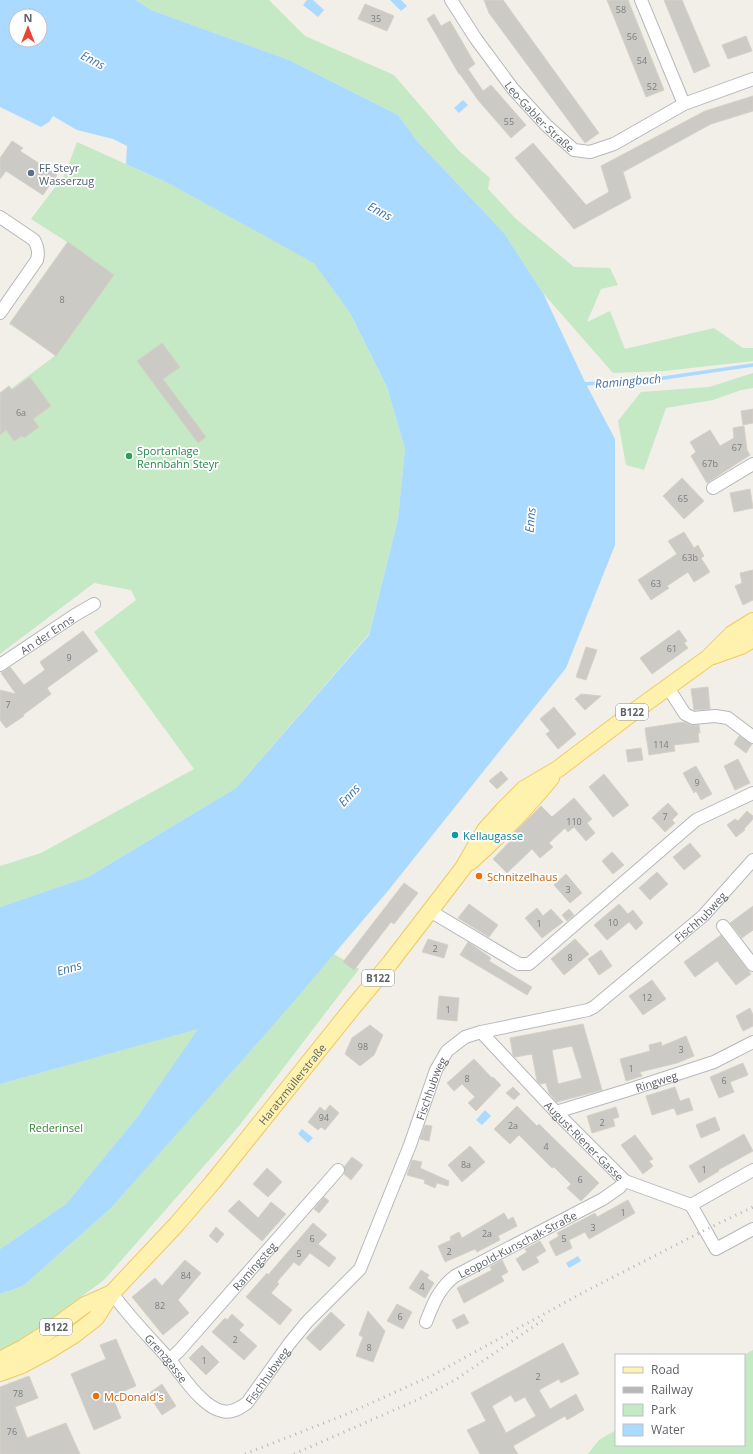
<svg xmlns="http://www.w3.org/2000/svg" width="753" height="1454" font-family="'Open Sans',sans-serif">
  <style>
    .green { fill: #c5e8c5 }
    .water { fill: #aadaff; fill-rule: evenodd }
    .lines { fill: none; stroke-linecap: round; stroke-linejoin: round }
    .stream { stroke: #aadaff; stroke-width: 3.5 }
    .building { fill: #cccac5; stroke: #d6d1c6; fill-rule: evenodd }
    .minor-casing { stroke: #b5b8bc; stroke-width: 14 }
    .major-casing { stroke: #f2c960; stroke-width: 18 }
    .minor { stroke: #fff; stroke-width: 12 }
    .major { stroke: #fff2af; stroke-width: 16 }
    .rail { stroke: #b6b7b8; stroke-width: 3; stroke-dasharray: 1 5; stroke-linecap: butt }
    .service-dot { fill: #5c6f8a; stroke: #fff; stroke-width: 1.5 }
    .leisure-dot { fill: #2e9e5b; stroke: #fff; stroke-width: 1.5 }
    .culture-dot { fill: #0f9aa8; stroke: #fff; stroke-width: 1.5 }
    .food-dot { fill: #e8710a; stroke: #fff; stroke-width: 1.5 }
    .labels { text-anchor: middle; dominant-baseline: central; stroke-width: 3.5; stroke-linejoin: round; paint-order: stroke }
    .number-label { font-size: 9px; fill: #7a7d7f }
    .shield { fill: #fff; stroke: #8f9295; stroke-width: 1 }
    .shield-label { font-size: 10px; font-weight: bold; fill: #5f6368 }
    .street-label { font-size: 11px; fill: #5f6368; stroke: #fff }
    .service-label { font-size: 11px; fill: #4e5e75; stroke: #fff; text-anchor: start }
    .leisure-label { font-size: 11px; fill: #27864d; stroke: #fff; text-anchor: start }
    .culture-label { font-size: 11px; fill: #0d838f; stroke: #fff; text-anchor: start }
    .food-label { font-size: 11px; fill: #c56008; stroke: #fff; text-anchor: start }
    .park-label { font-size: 11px; fill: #348238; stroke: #fff }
    .water-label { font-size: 12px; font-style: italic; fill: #4174aa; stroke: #fff }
  </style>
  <rect width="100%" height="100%" fill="#f1efe8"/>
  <g class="green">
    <polygon points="136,0 269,0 305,36 394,75 459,151 490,178 488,189 516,219 574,267 610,268 618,285 601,289 587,322 610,311 625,349 714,328 743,348 753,348 753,361 665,371 613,373 543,293 504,233 418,142 398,115 289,60 151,10"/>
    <polygon points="77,142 168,183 314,262 350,313 387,387 405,449 398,519 369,634 236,788 88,877 0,907 0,866 41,853 194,769 94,632 136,600 131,590 94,583 0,654 0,397 56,355 9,324 67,242 31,219 65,174"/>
    <polygon points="753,373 753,388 741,390 713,400 666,408 644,470 626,465 618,421 641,392 709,387"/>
    <polygon points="334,954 359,969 239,1126 104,1280 24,1339 0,1350 0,1294 23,1286 111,1208"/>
    <polygon points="199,1028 138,1116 66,1204 0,1249 0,1084"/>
    <polygon points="753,1350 753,1454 588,1454 599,1440 616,1430 616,1445 744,1445 744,1355"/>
  </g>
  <g class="water">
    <path d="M0,0H136L151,10L289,60L398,115L418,142L504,233L543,293L586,384L615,439V545L566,668L387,892L276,1022L111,1208L23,1286L0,1294V1249L66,1204L138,1116L198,1029L0,1084V907L88,877L236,788L369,635L398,519L405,449L387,387L350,313L314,263L168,183L126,164L127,146L113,139L77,130L53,116L49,122L41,127L0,107ZM16,16H40V40H16Z"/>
    <polygon points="307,0 313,0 324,10 318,17 303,5"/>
    <polygon points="390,0 401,0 407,6 401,11"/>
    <polygon points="463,100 468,105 459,113 454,108"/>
    <polygon points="485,1110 491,1116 482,1125 476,1120"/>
    <polygon points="302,1129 313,1138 308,1143 298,1134"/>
    <polygon points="578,1256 581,1261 569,1268 566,1263"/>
  </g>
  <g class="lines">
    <polyline class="stream" points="581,384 643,381 753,365"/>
  </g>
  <g class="building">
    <polygon points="484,0 503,0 599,133 585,143 489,13"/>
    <polygon points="607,0 628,0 664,90 646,97"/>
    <polygon points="664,0 682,0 710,66 694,73"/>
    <polygon points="365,4 394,16 387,31 358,19"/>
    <polygon points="434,14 441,26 450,21 475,64 468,69 483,91 491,85 526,125 511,138 478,100 460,74 459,74 427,19"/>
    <polygon points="746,36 752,51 728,59 722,45"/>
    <polygon points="753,96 753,111 711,124 623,172 631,198 574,229 515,158 533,143 586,205 609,192 601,166 705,111"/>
    <polygon points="12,141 23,148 20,151 57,175 43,195 6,171 0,179 0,158"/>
    <polygon points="68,242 114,275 56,356 10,323"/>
    <polygon points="162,343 180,367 163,379 206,437 198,443 137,361"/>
    <polygon points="30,377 51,406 33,419 39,427 24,438 22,436 14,441 6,430 0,435 0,393 9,386 12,390"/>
    <polygon points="753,409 753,423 743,425 741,411"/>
    <polygon points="744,426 747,450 750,455 707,483 691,456 696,452 690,442 710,430 720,446 734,438 733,428"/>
    <polygon points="682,478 704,501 684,519 663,496"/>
    <polygon points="750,489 753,508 734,512 730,493"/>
    <polygon points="684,532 694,548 698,545 704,556 701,558 710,572 694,582 688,572 667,586 669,588 651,600 638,580 677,554 668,541"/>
    <polygon points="753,570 753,600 743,605 735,586 742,583 740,573"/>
    <polygon points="679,630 687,641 684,643 688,648 652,674 640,658"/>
    <polygon points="83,631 98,651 47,688 51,694 23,715 24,716 6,728 0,720 0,690 16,694 1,673 10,667 24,685 45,670 40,662"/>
    <polygon points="586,647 597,650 586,680 576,677"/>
    <polygon points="708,687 710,709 694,710 691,689"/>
    <polygon points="581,694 601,696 585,710 575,699"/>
    <polygon points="554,707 576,734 558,749 546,734 550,731 540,719"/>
    <polygon points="684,722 690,725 699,725 700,733 698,733 699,742 674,745 675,751 649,755 645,728"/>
    <polygon points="739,736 752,744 746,753 734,744"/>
    <polygon points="641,748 643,760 628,762 626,750"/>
    <polygon points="738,759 750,783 735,790 724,766"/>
    <polygon points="696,766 712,794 701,800 696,791 694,793 683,773"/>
    <polygon points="501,771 508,779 497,789 489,781"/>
    <polygon points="604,774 629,805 613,817 589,787"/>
    <polygon points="574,798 592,819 587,823 595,833 586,841 574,827 568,832 565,828 549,843 553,847 540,858 532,849 507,873 493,859 517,834 515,832 541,806 552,817"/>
    <polygon points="668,803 678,814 672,820 675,823 665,832 652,818"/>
    <polygon points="747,811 753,816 753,819 744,829 745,830 736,837 727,825 735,819 738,821"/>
    <polygon points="690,843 701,856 684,870 673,857"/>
    <polygon points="612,852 624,865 613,874 602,861"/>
    <polygon points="657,872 668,884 650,900 639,888"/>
    <polygon points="566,874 582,893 570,903 554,885"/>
    <polygon points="404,883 418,893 394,924 391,922 354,970 343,962"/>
    <polygon points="469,904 498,925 489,937 458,918"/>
    <polygon points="619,904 628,914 633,910 643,923 636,930 629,922 607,940 594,925"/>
    <polygon points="753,906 753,930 742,938 730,923"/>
    <polygon points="537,908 543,916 551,909 563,922 542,938 525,918"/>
    <polygon points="569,909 574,915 567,921 562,915"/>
    <polygon points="721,935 751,974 736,985 717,961 695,977 684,962"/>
    <polygon points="428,939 448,945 444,958 422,952"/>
    <polygon points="575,939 589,954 564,975 551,959"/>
    <polygon points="468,942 491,958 489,961 532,987 527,995 460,955"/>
    <polygon points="601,950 612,966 599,975 588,959"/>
    <polygon points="652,980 666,999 643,1015 629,996"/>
    <polygon points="439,996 459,998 457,1021 437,1019"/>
    <polygon points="750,1008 753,1015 753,1026 743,1031 736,1016"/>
    <path d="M583,1024L602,1090L557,1102L549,1093L546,1083L540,1084L537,1081L532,1054L515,1057L513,1055L510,1038ZM572,1046L582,1078L558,1084L552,1050Z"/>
    <polygon points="370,1025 383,1035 374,1055 360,1066 345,1054 352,1038"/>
    <polygon points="686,1036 694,1056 677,1063 640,1072 642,1076 626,1081 620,1059 650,1051 649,1045 661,1042 662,1046"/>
    <polygon points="474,1059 492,1078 493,1077 501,1085 476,1111 468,1103 475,1097 462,1084 454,1091 447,1083"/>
    <polygon points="743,1063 748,1075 730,1082 734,1092 719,1098 710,1077"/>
    <polygon points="513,1087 520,1094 514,1100 506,1093"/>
    <polygon points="675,1087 680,1101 689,1098 693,1110 677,1115 674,1108 652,1115 646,1096"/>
    <polygon points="330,1105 339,1113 325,1130 321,1127 318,1130 308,1122 320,1107 325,1111"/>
    <polygon points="517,1106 537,1126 539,1124 599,1183 581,1201 567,1188 571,1184 554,1167 552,1168 519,1135 510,1144 494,1129"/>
    <polygon points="616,1107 619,1117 613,1119 615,1126 592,1133 587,1116"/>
    <polygon points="715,1117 720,1130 701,1138 696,1125"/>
    <polygon points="425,1125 432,1126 429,1141 420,1139"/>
    <polygon points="744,1134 753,1151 718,1170 719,1171 699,1183 689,1166"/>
    <polygon points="635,1135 653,1159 649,1161 653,1166 643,1174 621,1145"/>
    <polygon points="470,1146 485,1162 462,1182 448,1165"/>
    <polygon points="352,1157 363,1165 351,1180 344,1174 345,1171 344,1167"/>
    <polygon points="412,1160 422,1162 420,1168 449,1181 448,1186 437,1183 435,1188 424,1183 425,1180 407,1175"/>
    <polygon points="267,1168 282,1182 268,1197 253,1184"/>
    <polygon points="324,1197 329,1201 319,1213 314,1209"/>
    <polygon points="239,1200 258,1218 271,1202 286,1214 262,1241 228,1211"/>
    <polygon points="628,1200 635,1213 589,1239 585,1232 569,1240 572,1248 556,1256 549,1242 559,1236 557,1233 595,1213 597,1217"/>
    <polygon points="504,1213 508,1220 513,1217 517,1226 498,1236 500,1240 477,1252 475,1249 445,1262 438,1246 451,1240 450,1237 459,1232 462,1238"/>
    <polygon points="313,1223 327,1235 318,1244 336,1258 329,1267 310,1253 299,1266 294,1262 277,1282 279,1284 271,1293 292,1310 280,1325 246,1297 267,1273 268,1275"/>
    <polygon points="216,1227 224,1234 217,1243 209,1236"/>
    <polygon points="540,1241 546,1251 536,1257 539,1262 523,1271 516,1259 527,1252 525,1249"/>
    <polygon points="185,1260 201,1273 178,1300 189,1313 163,1335 132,1297 155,1278 162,1286"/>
    <polygon points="502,1260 508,1272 501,1276 504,1281 464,1303 457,1288 492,1270 490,1267"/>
    <polygon points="421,1270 429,1275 427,1278 434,1283 425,1298 409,1288"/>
    <polygon points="397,1304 412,1312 403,1329 387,1321"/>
    <polygon points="368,1311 385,1331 373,1362 356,1356 363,1337 359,1335"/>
    <polygon points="331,1312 345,1325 320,1351 306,1338"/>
    <polygon points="232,1314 244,1325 239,1330 257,1346 244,1360 212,1332 225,1318 227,1320"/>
    <polygon points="464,1314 469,1323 457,1329 452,1320"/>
    <polygon points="116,1339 136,1386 112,1396 121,1418 94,1430 71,1374 106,1359 100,1345"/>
    <path d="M563,1343L579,1374L561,1383L559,1379L539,1390L550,1409L576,1394L584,1410L567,1420L565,1416L513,1446L518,1454H480L467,1430L486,1421L471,1393ZM511,1395L515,1402L525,1397L536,1416L506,1433L492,1406Z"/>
    <polygon points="202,1345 219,1362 206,1375 189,1358"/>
    <polygon points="29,1376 38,1398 15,1407 27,1438 66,1423 80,1454 0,1454 0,1387"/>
    <polygon points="162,1384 176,1406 162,1415 148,1394"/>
  </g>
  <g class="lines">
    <defs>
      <g id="minor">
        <path id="s1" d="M451,0L476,39L513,89L546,125L574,150L590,152L614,144L684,104L753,79"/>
        <polyline points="641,0 684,104"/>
        <path d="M0,217L34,240C38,247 39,252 37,260L0,313"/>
        <polyline points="713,488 753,464"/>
        <path id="s2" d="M0,665L75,615L94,604"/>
        <polyline points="667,686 685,714 693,718 715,716 728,718 753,737"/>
        <polyline points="430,911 519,964 529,964 696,820 753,793"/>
        <polyline points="723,926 753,965"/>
        <path id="s3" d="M481,1032L556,1112L625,1181L691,1205L753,1170"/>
        <path id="s4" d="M556,1112L625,1091L714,1062L753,1042"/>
        <polyline points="691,1205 716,1249 753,1229"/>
        <path id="s5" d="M112,1293C129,1317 150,1338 170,1360C180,1373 189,1387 201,1398C207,1404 214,1409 222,1411C231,1414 240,1408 247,1403L289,1344L307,1322L360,1269L410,1145L436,1070L447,1051L465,1037L481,1032L588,1010L594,1007L703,916L753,860"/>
        <path id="s6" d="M426,1322C433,1304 439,1288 455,1276L603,1199L620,1187L625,1181"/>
        <path id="s7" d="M169,1360L179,1351L338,1170"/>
      </g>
      <g id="major">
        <polyline points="713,656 741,646 753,639"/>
        <path d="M470,862C499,836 527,808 551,778"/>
        <polyline points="0,1360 23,1348 45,1334 85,1305 112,1293"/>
        <path id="s8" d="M0,1373L22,1365L48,1351L74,1335L96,1318L112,1293L176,1225L213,1182L354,1006L390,963L463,868L485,830L503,810L524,789L558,769L632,713L708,658L732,634L753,621"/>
      </g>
    </defs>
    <use href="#minor" class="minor-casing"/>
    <use href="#major" class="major-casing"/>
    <use href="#minor" class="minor"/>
    <use href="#major" class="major"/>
    <g class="rail">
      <polyline points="245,1454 347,1414 433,1375 584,1292 705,1230 753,1207"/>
      <polyline points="294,1454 417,1400 455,1380 546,1318"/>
    </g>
  </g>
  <circle class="service-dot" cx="31" cy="173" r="4"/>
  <circle class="leisure-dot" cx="129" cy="456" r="4"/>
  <circle class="culture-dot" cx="455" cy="835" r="4"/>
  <g class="food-dot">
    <circle cx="479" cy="876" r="4"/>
    <circle cx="96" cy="1396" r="4"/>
  </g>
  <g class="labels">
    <g class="number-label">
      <text x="621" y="9">58</text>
      <text x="376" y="18">35</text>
      <text x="632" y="36">56</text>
      <text x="642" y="60">54</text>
      <text x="652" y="86">52</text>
      <text x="509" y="121">55</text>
      <text x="62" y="299">8</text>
      <text x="21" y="412">6a</text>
      <text x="737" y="447">67</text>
      <text x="710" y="463">67b</text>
      <text x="683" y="498">65</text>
      <text x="690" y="557">63b</text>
      <text x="656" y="583">63</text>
      <text x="672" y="648">61</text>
      <text x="69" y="657">9</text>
      <text x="8" y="704">7</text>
      <text x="661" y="744">114</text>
      <text x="697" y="782">9</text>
      <text x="665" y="816">7</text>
      <text x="574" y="821">110</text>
      <text x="568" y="889">3</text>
      <text x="613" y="922">10</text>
      <text x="539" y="923">1</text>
      <text x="435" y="948">2</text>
      <text x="570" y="957">8</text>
      <text x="647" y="997">12</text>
      <text x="448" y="1009">1</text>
      <text x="363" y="1046">98</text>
      <text x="681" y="1049">3</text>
      <text x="631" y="1068">1</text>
      <text x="467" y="1078">8</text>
      <text x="724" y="1080">6</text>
      <text x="324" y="1117">94</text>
      <text x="602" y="1122">2</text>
      <text x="513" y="1125">2a</text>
      <text x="546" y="1146">4</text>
      <text x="466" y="1164">8a</text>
      <text x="704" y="1169">1</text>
      <text x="580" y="1179">6</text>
      <text x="623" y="1212">1</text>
      <text x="593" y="1227">3</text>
      <text x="487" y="1233">2a</text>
      <text x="312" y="1238">6</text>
      <text x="564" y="1238">5</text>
      <text x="449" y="1251">2</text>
      <text x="299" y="1253">5</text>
      <text x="186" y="1275">84</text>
      <text x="422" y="1286">4</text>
      <text x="160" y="1305">82</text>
      <text x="400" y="1316">6</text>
      <text x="235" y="1339">2</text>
      <text x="369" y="1347">8</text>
      <text x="204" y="1360">1</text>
      <text x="538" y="1376">2</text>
      <text x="18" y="1393">78</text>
      <text x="12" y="1431">76</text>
    </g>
    <g class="shield">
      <rect x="616" y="704" width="32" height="16" rx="3"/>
      <rect x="362" y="970" width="32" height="16" rx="3"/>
      <rect x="40" y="1319" width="32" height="16" rx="3"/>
    </g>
    <g class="shield-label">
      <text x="632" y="712">B122</text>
      <text x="378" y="978">B122</text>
      <text x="56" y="1327">B122</text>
    </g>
    <g class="street-label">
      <text stroke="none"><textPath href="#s1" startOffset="147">Leo-Gabler-Straße</textPath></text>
      <text stroke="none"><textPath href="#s2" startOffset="56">An der Enns</textPath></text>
      <text stroke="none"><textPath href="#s5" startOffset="896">Fischhubweg</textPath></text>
      <text stroke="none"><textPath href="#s4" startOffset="105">Ringweg</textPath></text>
      <text stroke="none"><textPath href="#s8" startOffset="417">Haratzmüllerstraße</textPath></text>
      <text stroke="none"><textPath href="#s5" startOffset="560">Fischhubweg</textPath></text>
      <text stroke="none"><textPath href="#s3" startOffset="150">August-Riener-Gasse</textPath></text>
      <text stroke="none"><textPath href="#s6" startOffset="125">Leopold-Kunschak-Straße</textPath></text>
      <text stroke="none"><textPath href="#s7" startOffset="127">Ramingsteg</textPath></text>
      <text stroke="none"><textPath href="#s5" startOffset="85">Grenzgasse</textPath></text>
      <text stroke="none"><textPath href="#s5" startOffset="224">Fischhubweg</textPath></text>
    </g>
    <g class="service-label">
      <text x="39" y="167">FF Steyr<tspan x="39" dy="13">Wasserzug</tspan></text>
    </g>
    <g class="leisure-label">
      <text x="137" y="450">Sportanlage<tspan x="137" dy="13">Rennbahn Steyr</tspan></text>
    </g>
    <g class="culture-label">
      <text x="463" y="835">Kellaugasse</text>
    </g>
    <g class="food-label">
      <text x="487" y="876">Schnitzelhaus</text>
      <text x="104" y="1396">McDonald's</text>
    </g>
    <g class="park-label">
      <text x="56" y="1127">Rederinsel</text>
    </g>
    <g class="water-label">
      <text transform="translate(93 60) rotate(27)">Enns</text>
      <text transform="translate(380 211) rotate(28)">Enns</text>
      <text transform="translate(628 381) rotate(-5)">Ramingbach</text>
      <text transform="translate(530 520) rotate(-85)">Enns</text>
      <text transform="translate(349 795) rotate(-47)">Enns</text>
      <text transform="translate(69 968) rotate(-16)">Enns</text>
    </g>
  </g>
  <rect x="615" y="1354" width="130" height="92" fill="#ffffff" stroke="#bfc1c3"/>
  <rect x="623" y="1367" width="20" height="6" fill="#fff2af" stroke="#bfc1c3"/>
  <text x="651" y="1374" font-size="12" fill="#5f6368">Road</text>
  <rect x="623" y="1387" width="20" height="6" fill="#b6b7b8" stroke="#bfc1c3"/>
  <text x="651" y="1394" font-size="12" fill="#5f6368">Railway</text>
  <rect x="623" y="1404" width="20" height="12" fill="#c5e8c5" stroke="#bfc1c3"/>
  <text x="651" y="1414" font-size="12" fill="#5f6368">Park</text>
  <rect x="623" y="1424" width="20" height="12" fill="#aadaff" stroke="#bfc1c3"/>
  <text x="651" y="1434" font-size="12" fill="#5f6368">Water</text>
  <g transform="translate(28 28)"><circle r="19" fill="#ffffff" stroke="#bfc1c3"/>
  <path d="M0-3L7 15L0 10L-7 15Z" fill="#ea4335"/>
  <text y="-6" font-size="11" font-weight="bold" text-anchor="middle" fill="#5f6368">N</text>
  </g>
</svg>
